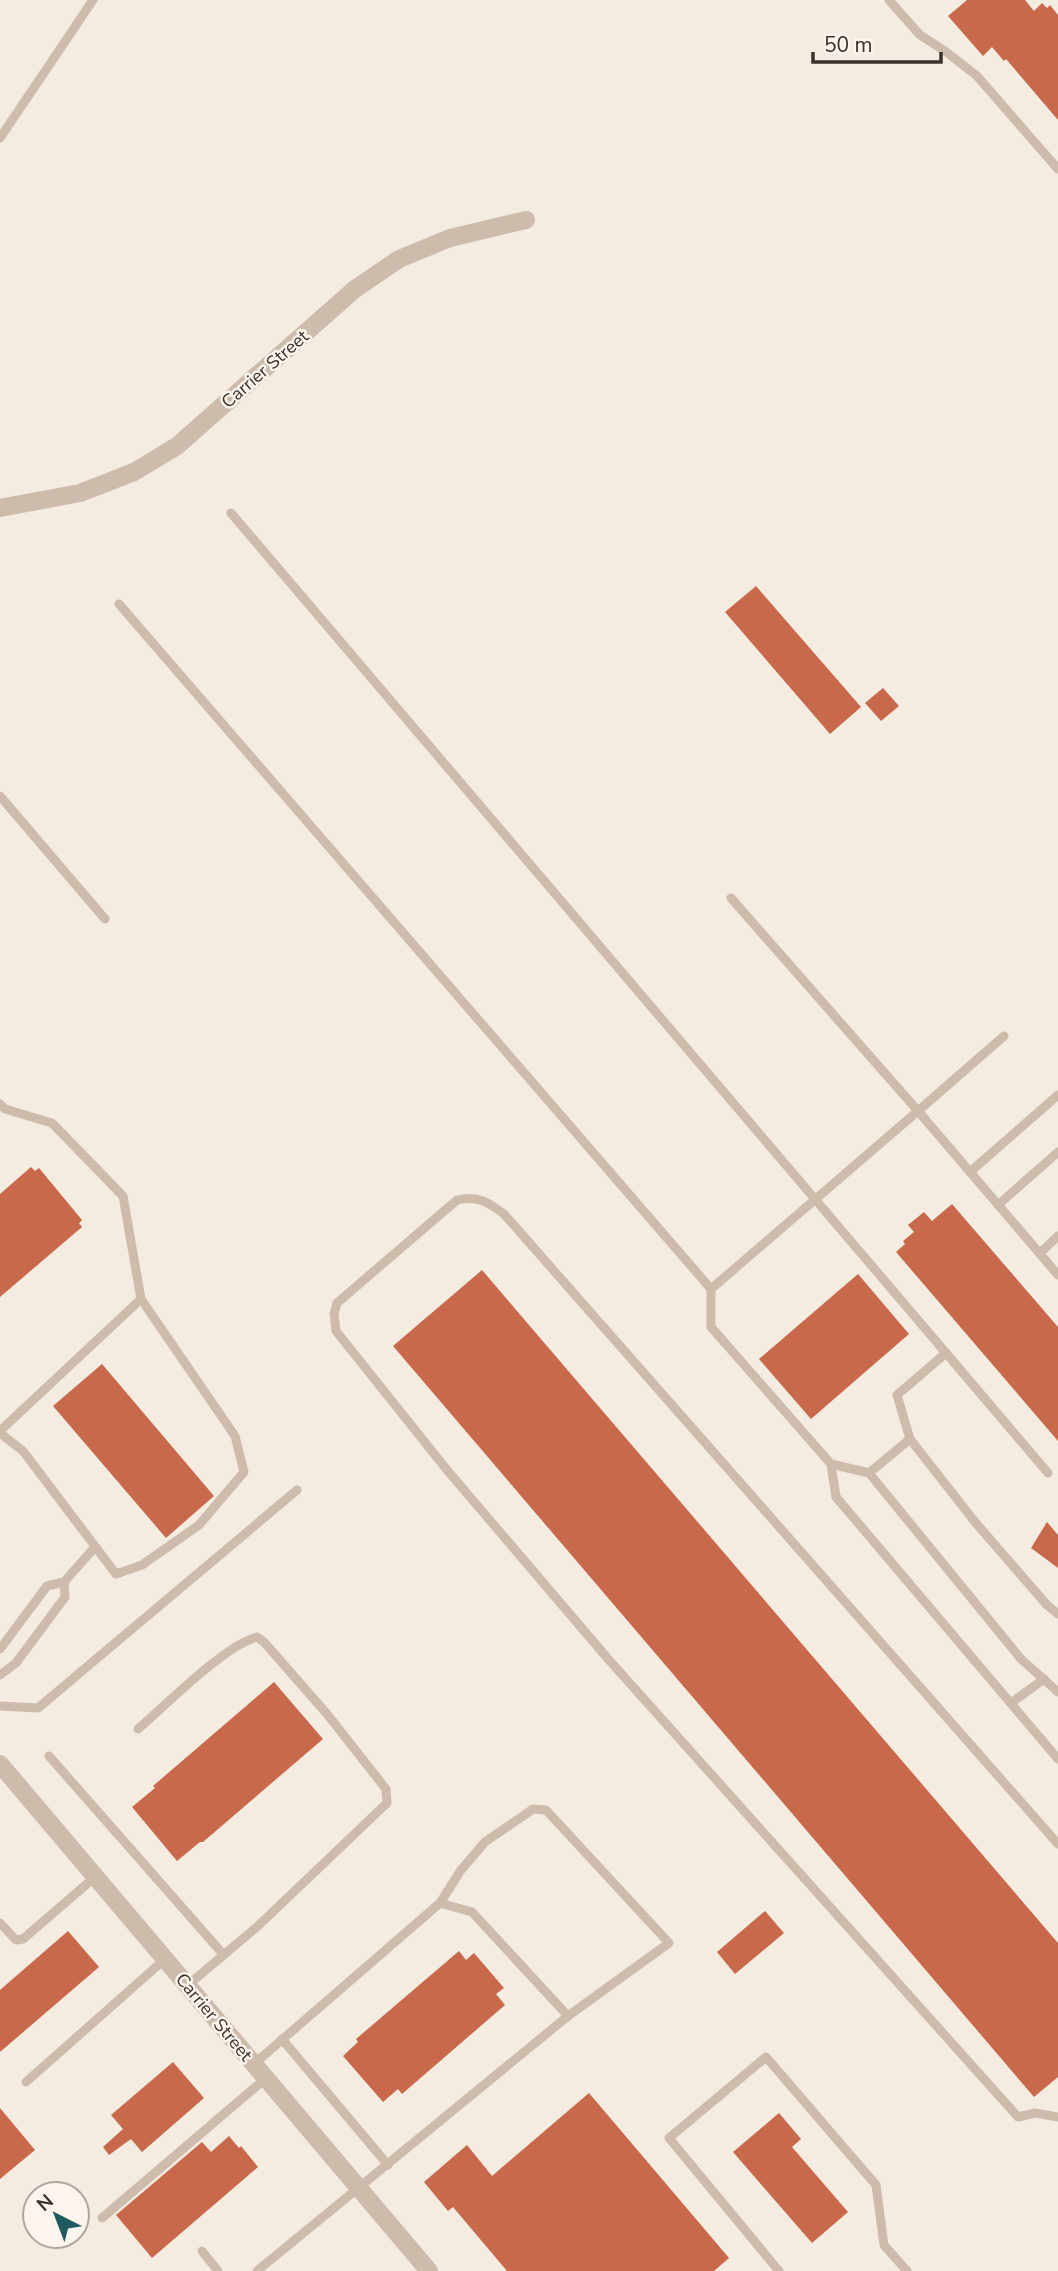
<svg xmlns="http://www.w3.org/2000/svg" width="1058" height="2271" font-family="'Nunito Sans',sans-serif">
  <style>
    .building { fill: #c8694b }
    .lines { fill: none; stroke-linecap: round; stroke-linejoin: round }
    .lane { stroke: #cdbbac; stroke-width: 9 }
    .street { stroke: #cdbbac; stroke-width: 18 }
    .labels { text-anchor: middle; dominant-baseline: central; stroke-width: 5; stroke-linejoin: round; paint-order: stroke }
    .street-label { font-size: 18px; fill: #3b302b; stroke: #fbf5ee }
  </style>
  <rect width="100%" height="100%" fill="#f4ebe1"/>
  <g class="building">
    <polygon points="967,0 1025,0 1034,11 1042,3 1047,8 1050,5 1058,15 1058,120 1006,59 1004,61 992,47 983,56 948,16"/>
    <polygon points="756,586 861,707 830,734 725,612"/>
    <polygon points="883,688 899,706 881,721 865,703"/>
    <polygon points="31,1167 35,1171 39,1168 82,1220 79,1223 82,1227 0,1297 0,1194"/>
    <polygon points="952,1204 1058,1327 1058,1441 896,1252 905,1244 903,1241 914,1232 908,1225 924,1212 932,1221"/>
    <polygon points="482,1270 1058,1943 1058,2077 1034,2097 393,1346"/>
    <polygon points="858,1274 909,1334 811,1419 759,1359"/>
    <polygon points="102,1364 214,1496 166,1538 53,1406"/>
    <polygon points="1047,1522 1058,1535 1058,1568 1031,1548"/>
    <polygon points="274,1682 323,1739 203,1842 200,1842 177,1861 132,1807 155,1788 153,1786"/>
    <polygon points="765,1911 784,1933 735,1974 717,1952"/>
    <polygon points="68,1931 99,1967 0,2052 0,1990"/>
    <polygon points="459,1951 466,1960 474,1953 504,1988 496,1994 505,2005 402,2094 398,2089 383,2102 343,2056 358,2042 356,2039"/>
    <polygon points="173,2062 204,2098 142,2152 131,2139 109,2155 103,2147 123,2129 111,2115"/>
    <polygon points="589,2093 729,2258 714,2271 507,2271 453,2207 448,2211 424,2182 467,2145 492,2176"/>
    <polygon points="0,2108 35,2150 0,2179"/>
    <polygon points="779,2113 801,2139 792,2147 848,2212 812,2243 733,2152"/>
    <polygon points="229,2136 239,2148 241,2146 258,2167 152,2258 116,2215 202,2142 211,2152"/>
  </g>
  <g class="lines">
    <g class="lane">
      <polyline points="889,0 920,35 945,51 977,76 1058,169"/>
      <polyline points="0,138 93,0"/>
      <polyline points="231,513 946,1353 897,1395 910,1439 975,1522 1047,1605 1058,1614"/>
      <polyline points="119,604 711,1289 918,1111 731,898"/>
      <polyline points="0,796 105,919"/>
      <polyline points="1004,1036 918,1111 1058,1275"/>
      <polyline points="0,1104 5,1109 52,1123 123,1196 141,1299 235,1436 244,1472 199,1525 142,1565 116,1574 23,1451 0,1433"/>
      <polyline points="970,1172 1058,1095"/>
      <polyline points="998,1205 1058,1152"/>
      <polyline points="1040,1253 1058,1236"/>
      <polyline points="711,1289 711,1327 831,1464 869,1473 910,1439"/>
      <polyline points="946,1353 1048,1473"/>
      <polyline points="0,1431 141,1299"/>
      <polyline points="831,1464 836,1497 1058,1759"/>
      <polyline points="869,1473 1021,1659 1058,1692"/>
      <polyline points="0,1649 47,1586 64,1582 95,1547"/>
      <polyline points="0,1675 16,1663 65,1597 64,1582"/>
      <polyline points="1011,1703 1044,1679"/>
      <polyline points="0,1706 38,1708 297,1490"/>
      <path d="M138,1729C166,1705 225,1645 257,1637L264,1642L327,1714L386,1789L387,1803L259,1925L188,1985"/>
      <polyline points="49,1756 223,1954"/>
      <path d="M1058,1844L504,1214C488,1202 477,1195 457,1200L337,1303L334,1314L336,1331L447,1470L609,1660L1018,2117L1035,2113L1058,2117"/>
      <polyline points="440,1903 461,1870 485,1842 533,1809 546,1810 669,1943 568,2016"/>
      <polyline points="0,1923 16,1940 23,1939 95,1877"/>
      <polyline points="282,2039 388,2165"/>
      <polyline points="254,2064 440,1903 472,1912 568,2016 257,2271"/>
      <polyline points="26,2082 165,1959"/>
      <polyline points="102,2218 266,2078"/>
      <polyline points="202,2251 218,2271"/>
      <polyline points="779,2271 669,2138 766,2057 876,2185 884,2245 907,2271"/>
    </g>
    <g class="street">
      <polyline points="0,508 80,493 134,472 177,446 355,289 399,259 450,238 526,220"/>
      <polyline points="0,1764 429,2271"/>
    </g>
  </g>
  <g class="labels">
    <g class="street-label">
      <text transform="translate(265 369) rotate(-41)">Carrier Street</text>
      <text transform="translate(214 2017) rotate(50)">Carrier Street</text>
    </g>
  </g>
  <g transform="translate(56 2215) rotate(318)"><circle r="33" fill="#fbf5ee" stroke="#aea6a0" stroke-width="2"/>
  <path d="M0-5L12 26L0 18L-12 26Z" fill="#1f5a5e"/>
  <text y="-10" font-size="19" font-weight="bold" text-anchor="middle" fill="#3b302b">N</text>
  </g>
  <path d="M813 52v10h128v-10" fill="none" stroke="#3b302b" stroke-width="3.5"/>
  <text x="824" y="52" font-size="21" fill="#3b302b" stroke="#fbf5ee" stroke-width="5" paint-order="stroke">50 m</text>
</svg>
